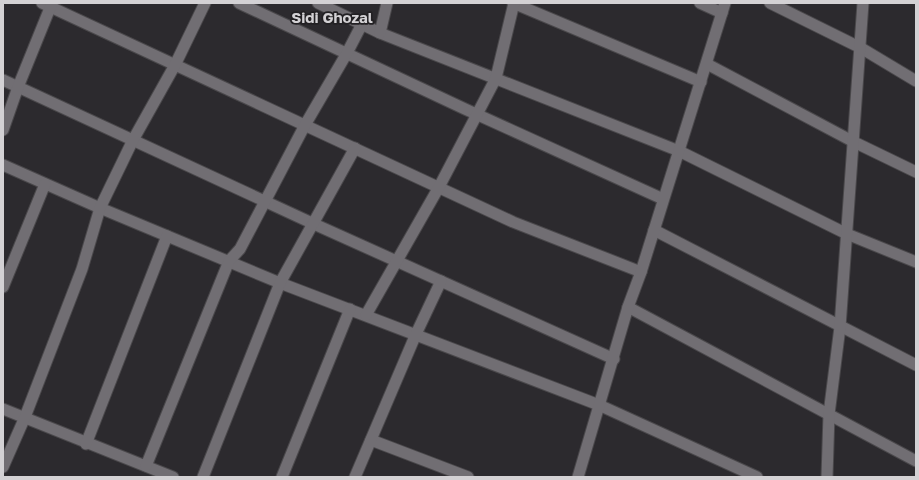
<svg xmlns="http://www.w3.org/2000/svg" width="919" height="480" font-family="'Golos Text',sans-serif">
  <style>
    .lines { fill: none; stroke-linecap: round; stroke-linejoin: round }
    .minor-casing { stroke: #4a484b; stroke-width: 13 }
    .minor { stroke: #716e73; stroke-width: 11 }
    .labels { text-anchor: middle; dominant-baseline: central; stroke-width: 3.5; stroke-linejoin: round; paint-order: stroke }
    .neighbourhood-label { font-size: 15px; font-weight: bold; fill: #d3d1d4; stroke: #232124 }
  </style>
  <rect width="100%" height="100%" fill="#2c2a2e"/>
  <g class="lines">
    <defs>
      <g id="minor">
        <polyline points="42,3 513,222 641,272"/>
        <polyline points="239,3 465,109 663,199"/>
        <polyline points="318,3 380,33 679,151 847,234 916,262"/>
        <polyline points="513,3 701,82"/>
        <polyline points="700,3 722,13"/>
        <polyline points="770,3 861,48 916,81"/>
        <polyline points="380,33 387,3"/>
        <polyline points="707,64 854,142 916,172"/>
        <polyline points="3,80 314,224 614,359"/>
        <polyline points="3,130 18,87 52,3"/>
        <polyline points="3,165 100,208 280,283 599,405 757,477"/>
        <polyline points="654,230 916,365"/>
        <polyline points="3,287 45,184"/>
        <polyline points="628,307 916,461"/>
        <polyline points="366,315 439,187 496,78 514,3"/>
        <polyline points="3,409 173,477"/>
        <polyline points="371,440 468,477"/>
        <polyline points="86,444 167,236"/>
        <polyline points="146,466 229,261 240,249 305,125 347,53 362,24"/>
        <polyline points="3,467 25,417 82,269 100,208 133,140 175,65 205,3"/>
        <polyline points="203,477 280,283 355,148"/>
        <polyline points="282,477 350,309"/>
        <polyline points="355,477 416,334 441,281"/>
        <polyline points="578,477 628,307 641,272 725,3"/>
        <polyline points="827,477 829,414 840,327 863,3"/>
      </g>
    </defs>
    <use href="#minor" class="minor-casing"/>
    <use href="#minor" class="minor"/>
  </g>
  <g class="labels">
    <g class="neighbourhood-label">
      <text x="332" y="17">Sidi Ghozal</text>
    </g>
  </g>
  <rect width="919" height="480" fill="none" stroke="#d3d1d4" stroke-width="8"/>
</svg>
